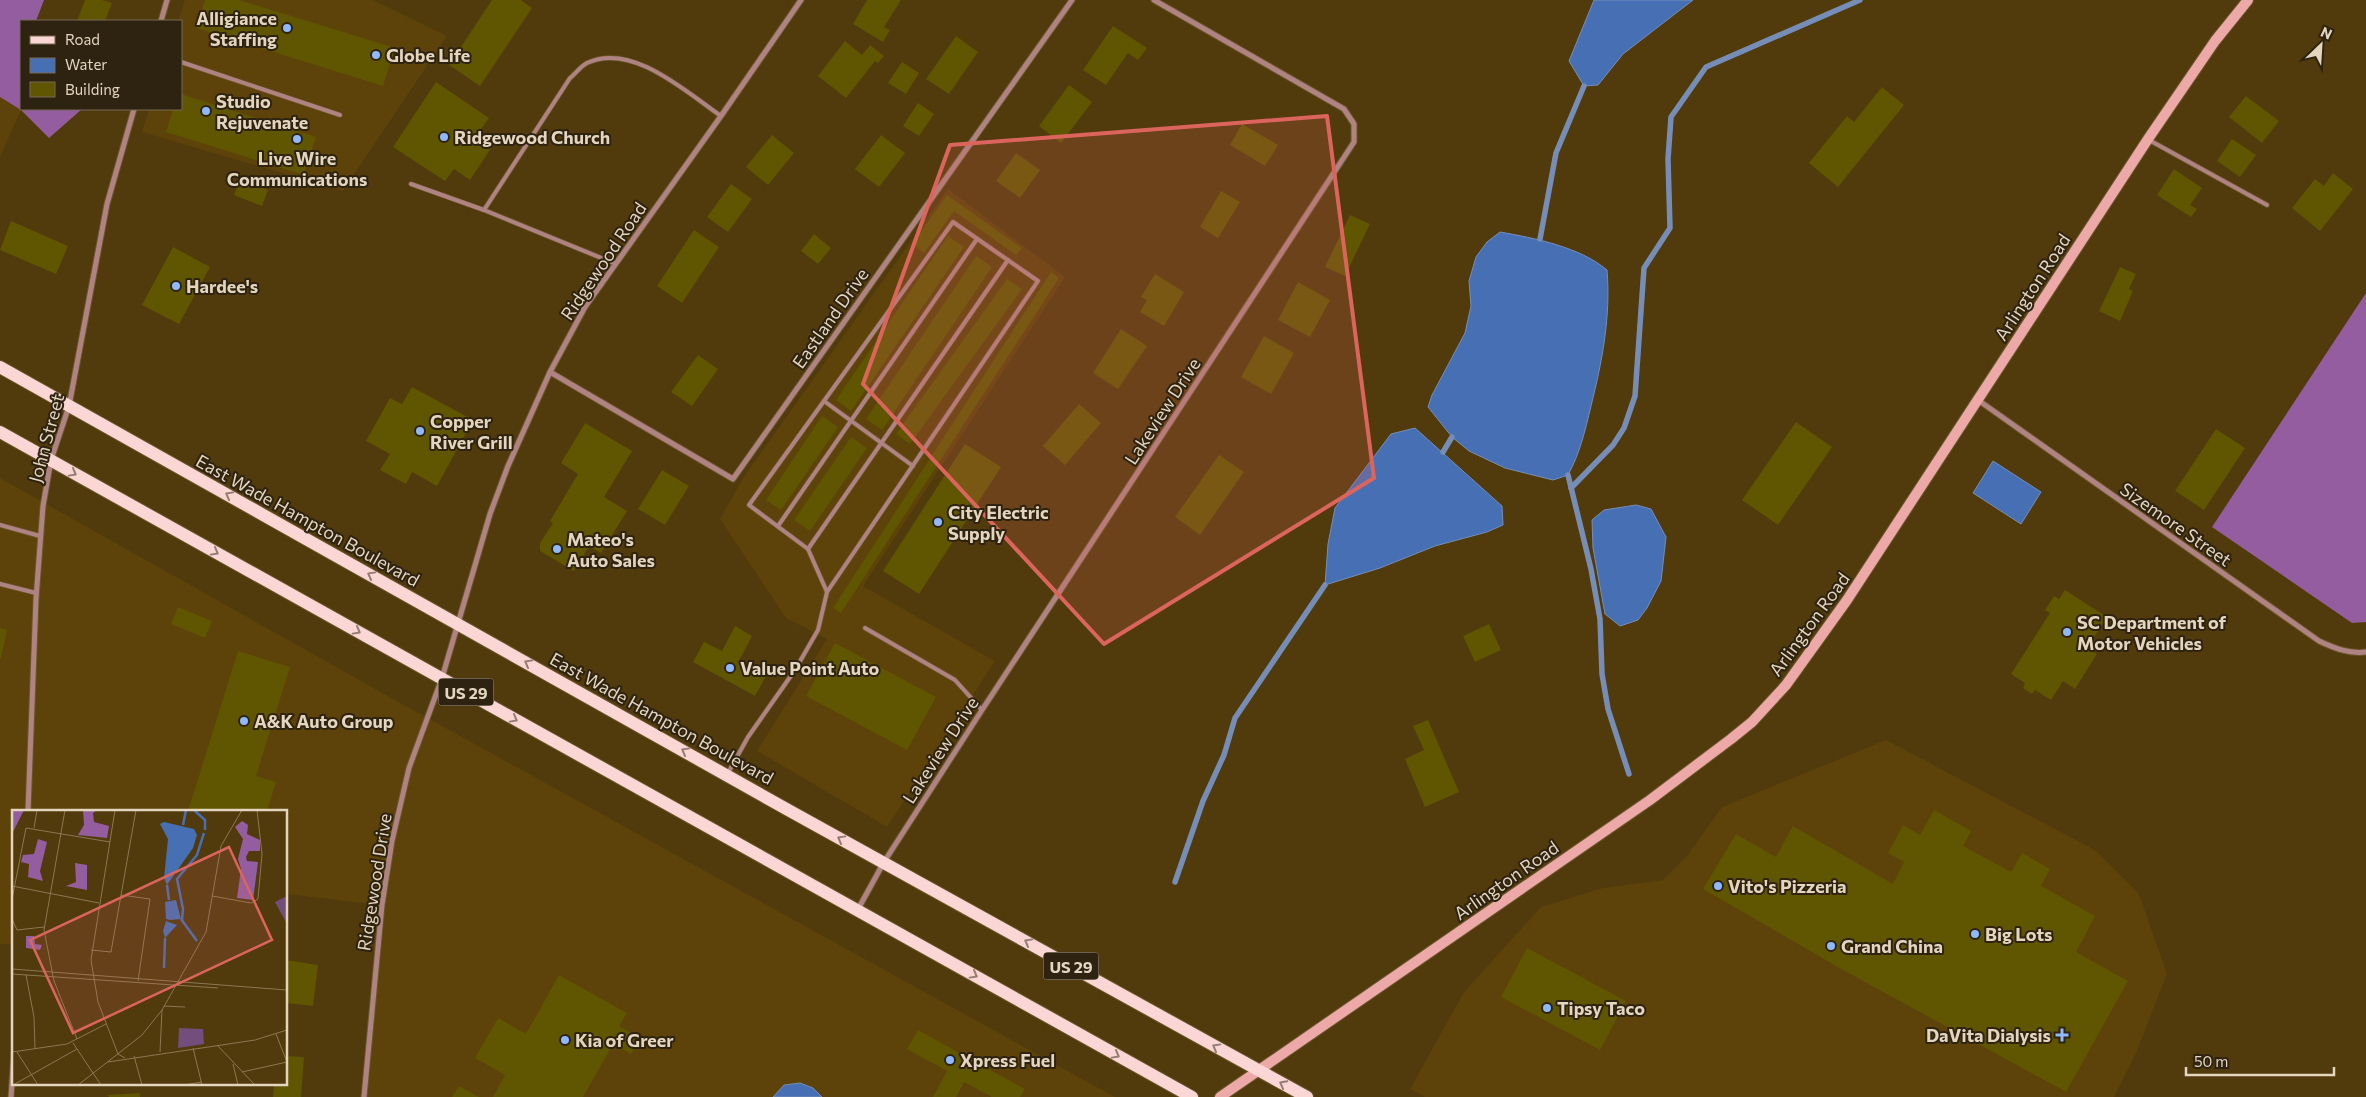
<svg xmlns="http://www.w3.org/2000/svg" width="2366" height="1097" font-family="Commissioner,sans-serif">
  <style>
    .built { fill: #5d4209 }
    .forest { fill: #945da0 }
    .water { fill: #476fb4; stroke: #768eb7 }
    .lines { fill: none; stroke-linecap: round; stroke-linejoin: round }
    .stream { stroke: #768eb7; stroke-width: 5.5 }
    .building { fill: #605500 }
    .service-casing { stroke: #6b562c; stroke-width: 5.5 }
    .minor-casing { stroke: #6b562c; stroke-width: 7 }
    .secondary-casing { stroke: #6b562c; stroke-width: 12 }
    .primary-casing { stroke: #6b562c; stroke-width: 14 }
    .service { stroke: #ae8382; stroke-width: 4 }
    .minor { stroke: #ae8382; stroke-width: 5 }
    .secondary { stroke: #eda9a8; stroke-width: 10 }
    .primary { stroke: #fad7d5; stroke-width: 12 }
    .oneway { stroke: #947d73 }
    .marked { fill: #db655c; fill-opacity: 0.2; stroke: #db655c; stroke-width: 4; stroke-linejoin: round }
    .poi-dot { fill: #8fb8fd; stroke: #2e2311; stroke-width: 2 }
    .labels { text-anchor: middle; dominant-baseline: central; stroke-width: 4; stroke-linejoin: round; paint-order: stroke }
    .shield { fill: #2e2311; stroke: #ada08a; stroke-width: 1 }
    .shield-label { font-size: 16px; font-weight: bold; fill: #e3d5be }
    .poi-label { font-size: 18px; font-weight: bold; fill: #e3d5be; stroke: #2e2311; text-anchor: start }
    .street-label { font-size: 18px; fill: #e3d5be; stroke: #2e2311 }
    .inset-river { fill: none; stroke: #476fb4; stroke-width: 2.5 }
    .inset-road { fill: none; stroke: #8b7853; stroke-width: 1 }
    .view { fill: #db655c; fill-opacity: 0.15; stroke: #db655c; stroke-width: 2.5 }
    .inset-edge { fill: none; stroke: #e3d5be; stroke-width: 2.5 }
  </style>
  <rect width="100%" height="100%" fill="#513a0c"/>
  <g class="built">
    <polygon points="185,0 373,0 447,36 343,191 142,132 149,109 181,109 181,21 178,21"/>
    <polygon points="0,97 21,110 0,157"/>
    <polygon points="948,189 1065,277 863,586 995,661 887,827 757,751 827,639 786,618 720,519 743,478"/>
    <polygon points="0,478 395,700 1115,1097 363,1097 378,905 286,894 286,811 14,811 14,944 0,944"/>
    <polygon points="1886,740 2095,850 2139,894 2167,974 2136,1053 2114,1097 1425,1097 1410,1089 1464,992 1541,907 1603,888 1663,880 1687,856 1722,807"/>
  </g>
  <g class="forest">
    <polygon points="0,0 44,0 36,21 21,21 21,109 82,109 49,138 21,110 0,97"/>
    <polygon points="2366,293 2366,622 2352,623 2212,527"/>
  </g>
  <g class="water">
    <polygon points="1594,0 1693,0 1623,54 1598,85 1584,86 1569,61"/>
    <path d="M1500,232C1534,238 1580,247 1607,270C1611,316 1602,362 1591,406C1585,431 1580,453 1568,475L1553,480L1505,468L1469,451L1452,437L1428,407L1432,395L1465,333L1471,306L1469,281L1476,257L1487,242Z"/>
    <polygon points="1415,428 1502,506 1503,525 1487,532 1435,546 1380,568 1325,585 1328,544 1335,508 1391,434"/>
    <polygon points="1993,461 2041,492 2021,524 1973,493"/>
    <polygon points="1636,505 1651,509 1666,537 1661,581 1647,608 1638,620 1620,626 1605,614 1593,548 1592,520 1604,510"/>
    <polygon points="800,1083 813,1088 822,1097 773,1097 784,1085"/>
  </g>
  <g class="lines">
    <g class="stream">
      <polyline points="1540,239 1556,153 1584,86"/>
      <polyline points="1443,452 1452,437"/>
      <polyline points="1568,475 1591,569 1600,619 1602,674 1608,709 1629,774"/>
      <polyline points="1571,488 1613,445 1624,428 1635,396 1644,268 1670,228 1668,159 1671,117 1706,67 1860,0"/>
      <polyline points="1175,882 1203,801 1224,755 1235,718 1325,585"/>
    </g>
  </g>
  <g class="building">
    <polygon points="85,0 102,0 112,3 105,21 77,21"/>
    <polygon points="205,0 239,0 395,48 383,86 196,28"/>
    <polygon points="492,0 521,0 532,8 480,86 449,65"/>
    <polygon points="867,0 901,0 884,27 890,30 883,42 853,24"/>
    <polygon points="1113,26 1147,48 1138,60 1128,53 1106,85 1083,70"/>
    <polygon points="956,36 978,52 949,94 926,79"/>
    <polygon points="845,41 862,55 870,45 884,56 878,63 875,61 846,98 818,76"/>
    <polygon points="902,62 919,73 906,94 888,83"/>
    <polygon points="436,82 489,118 479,132 495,142 470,180 454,169 445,181 393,147"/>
    <polygon points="1069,85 1092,102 1061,143 1039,126"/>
    <polygon points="1882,87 1904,105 1838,187 1809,163 1847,116 1854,122"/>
    <polygon points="181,94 316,137 304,175 166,132 173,109 181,109"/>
    <polygon points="2246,96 2279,121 2262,143 2229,117"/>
    <polygon points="918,103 934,114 919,136 903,126"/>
    <polygon points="1242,124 1278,145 1265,166 1230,145"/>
    <polygon points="772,135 794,153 768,185 746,167"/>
    <polygon points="881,135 905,153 879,187 855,169"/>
    <polygon points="2232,139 2256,155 2240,177 2217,161"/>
    <polygon points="1016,153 1040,170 1020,198 996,181"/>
    <polygon points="2174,169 2202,188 2190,205 2197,209 2191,217 2157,195"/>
    <polygon points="2333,173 2353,189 2320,231 2292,208 2315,179 2324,186"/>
    <polygon points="240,179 268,190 262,206 234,195"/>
    <polygon points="731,184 752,199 728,232 707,217"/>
    <polygon points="1221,191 1240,202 1218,238 1200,227"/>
    <polygon points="947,195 1022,248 1016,255 954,211 924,253 912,244"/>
    <polygon points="1350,215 1370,224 1345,276 1325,267"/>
    <polygon points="11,221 68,246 56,274 0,250"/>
    <polygon points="694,230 719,247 682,303 657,286"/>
    <polygon points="814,234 831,248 818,264 801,251"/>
    <polygon points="948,236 964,247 851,411 836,400"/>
    <polygon points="173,247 210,267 179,324 142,305"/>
    <polygon points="976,256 992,267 882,430 866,419"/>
    <polygon points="2120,267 2136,274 2129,289 2133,291 2120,321 2099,311"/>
    <polygon points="1051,272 1059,278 841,613 833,608"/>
    <polygon points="1155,274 1184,292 1164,326 1140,312 1147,300 1141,297"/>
    <polygon points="1007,279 1022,289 910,444 896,434"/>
    <polygon points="1298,282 1330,300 1310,337 1278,320"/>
    <polygon points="1121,329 1147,346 1118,389 1093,373"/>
    <polygon points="1264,336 1294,353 1271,394 1241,377"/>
    <polygon points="698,355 718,369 692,406 671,392"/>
    <polygon points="412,387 473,420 437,486 412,472 406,484 380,470 390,454 366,441 390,398 402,404"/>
    <polygon points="1079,404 1101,423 1065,465 1043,446"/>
    <polygon points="822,416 838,427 781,510 766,500"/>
    <polygon points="1796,422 1832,447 1778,525 1742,500"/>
    <polygon points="585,423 632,451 604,497 627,511 601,553 589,546 574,571 540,551 540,543 553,523 550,521 578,474 561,463"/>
    <polygon points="2216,429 2245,448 2204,510 2175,491"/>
    <polygon points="851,437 867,448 810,531 794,520"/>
    <polygon points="965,444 1001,467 919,594 883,571"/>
    <polygon points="1219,455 1244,472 1200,535 1175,517"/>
    <polygon points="662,470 689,486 665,525 638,509"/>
    <polygon points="2065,590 2107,617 2087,648 2097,654 2075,689 2063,681 2051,700 2035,690 2032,694 2023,688 2025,683 2011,674 2050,613 2045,610 2054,596 2059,599"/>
    <polygon points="178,607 212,621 205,638 171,624"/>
    <polygon points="1489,624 1501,650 1475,662 1463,636"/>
    <polygon points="735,626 752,636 739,661 766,676 755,696 693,662 704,642 722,651"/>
    <polygon points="0,628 7,630 1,658 0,658"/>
    <polygon points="835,643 936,697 907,750 806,696"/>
    <polygon points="238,651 290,667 256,776 276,782 267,811 188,811"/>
    <polygon points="1428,720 1459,792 1425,807 1405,759 1424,750 1413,726"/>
    <polygon points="1934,810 1971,831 1963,846 2011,872 2022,853 2050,869 2041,886 2095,916 2076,952 2128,981 2066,1092 1843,970 1703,889 1736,834 1776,857 1793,826 1893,884 1904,862 1888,853 1903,825 1920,835"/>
    <polygon points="1527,948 1626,1001 1600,1050 1501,997"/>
    <polygon points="286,960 318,965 313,1006 286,1003"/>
    <polygon points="559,975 627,1013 619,1026 640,1038 631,1054 613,1044 583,1097 493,1097 505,1075 475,1058 498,1018 526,1034"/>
    <polygon points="918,1030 1025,1089 1020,1097 992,1097 964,1082 956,1097 933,1097 947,1071 907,1049"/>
    <polygon points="286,1056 304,1057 301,1097 273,1097 274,1083 286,1083"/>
    <polygon points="459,1086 479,1097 452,1097"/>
    <polygon points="140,1093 140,1097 109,1097 108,1095"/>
  </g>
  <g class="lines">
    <defs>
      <g id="service">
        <polyline points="181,62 340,115"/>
        <polyline points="2149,140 2267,205"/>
        <polyline points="411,184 484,210 616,264"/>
        <path d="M484,210L570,78C575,74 581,66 587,63C632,42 686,92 721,116"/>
        <polyline points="824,401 913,466"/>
        <polyline points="0,525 40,536"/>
        <polyline points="778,526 977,239"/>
        <polyline points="808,549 1008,260"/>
        <polyline points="0,584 36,593"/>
        <polyline points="865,628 955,680 982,710"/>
        <polyline points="728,773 748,737 795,670 818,630 827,592 1038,281 953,222 749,505 808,549 827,592"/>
      </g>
      <g id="minor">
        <polyline points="161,21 167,0"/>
        <polyline points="550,372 733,479 1072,0"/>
        <path d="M1978,400L2319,641C2334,648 2348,654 2366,652"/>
        <polyline points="28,811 36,599 43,506 51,460 69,406 107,204 134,109"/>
        <polyline points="857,911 884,862 982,710 1354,142 1354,124 1344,109 1154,0"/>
        <polyline points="11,1097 14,1053"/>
        <polyline points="364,1097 382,905 392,841 409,768 442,678 490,514 508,466 550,372 585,307 721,116 801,0"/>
      </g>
      <polyline id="secondary" points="1220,1097 1650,800 1731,739 1752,722 1786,685 1847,600 2148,139 2215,41 2248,0"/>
      <g id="primary">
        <polyline points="0,367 790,811 1307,1097"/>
        <polyline points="0,432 1192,1097"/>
      </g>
    </defs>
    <use href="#service" class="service-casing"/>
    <use href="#minor" class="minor-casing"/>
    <use href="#secondary" class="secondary-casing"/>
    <use href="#primary" class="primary-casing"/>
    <use href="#service" class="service"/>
    <use href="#minor" class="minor"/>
    <use href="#secondary" class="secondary"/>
    <use href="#primary" class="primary"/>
  </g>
  <defs><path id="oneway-chevron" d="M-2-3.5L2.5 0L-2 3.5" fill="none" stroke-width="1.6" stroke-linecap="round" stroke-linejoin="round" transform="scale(1.25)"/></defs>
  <g class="oneway">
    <use href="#oneway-chevron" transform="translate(73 473) rotate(29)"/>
    <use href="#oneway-chevron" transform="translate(229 495) rotate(-151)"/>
    <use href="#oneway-chevron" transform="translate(215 552) rotate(29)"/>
    <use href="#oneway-chevron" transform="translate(371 575) rotate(-151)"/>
    <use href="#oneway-chevron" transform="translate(357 631) rotate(29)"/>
    <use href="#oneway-chevron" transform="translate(528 663) rotate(-151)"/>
    <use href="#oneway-chevron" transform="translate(514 719) rotate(29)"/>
    <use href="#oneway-chevron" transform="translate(685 751) rotate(-151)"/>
    <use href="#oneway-chevron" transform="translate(841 839) rotate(-151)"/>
    <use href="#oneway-chevron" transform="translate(1028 942) rotate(-151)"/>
    <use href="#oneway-chevron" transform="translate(974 975) rotate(29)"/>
    <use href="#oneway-chevron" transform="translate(1216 1047) rotate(-151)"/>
    <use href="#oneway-chevron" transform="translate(1116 1055) rotate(29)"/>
    <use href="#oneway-chevron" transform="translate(1283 1084) rotate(-152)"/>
  </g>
  <path class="marked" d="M1327,116L1374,478L1104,644L863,384L950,145Z"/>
  <g class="poi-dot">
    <circle cx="287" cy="28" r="5"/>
    <circle cx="376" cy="55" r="5"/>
    <circle cx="206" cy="111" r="5"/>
    <circle cx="444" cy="137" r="5"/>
    <circle cx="297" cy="139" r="5"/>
    <circle cx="176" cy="286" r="5"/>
    <circle cx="420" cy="431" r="5"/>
    <circle cx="938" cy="522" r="5"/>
    <circle cx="557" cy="549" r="5"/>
    <circle cx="2067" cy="632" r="5"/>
    <circle cx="730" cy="668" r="5"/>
    <circle cx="244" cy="721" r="5"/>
    <circle cx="1718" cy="886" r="5"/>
    <circle cx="1975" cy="934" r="5"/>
    <circle cx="1831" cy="946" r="5"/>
    <circle cx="1547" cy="1008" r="5"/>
    <path d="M2059.5 1027.5h5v5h5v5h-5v5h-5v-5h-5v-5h5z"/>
    <circle cx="565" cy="1040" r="5"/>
    <circle cx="950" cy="1060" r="5"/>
  </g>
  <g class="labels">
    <g class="shield">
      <rect x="438.5" y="678.5" width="55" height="27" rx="4"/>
      <rect x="1043.5" y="952.5" width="55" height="27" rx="4"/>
    </g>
    <g class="shield-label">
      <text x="466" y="692">US 29</text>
      <text x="1071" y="966">US 29</text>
    </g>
    <g class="poi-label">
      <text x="277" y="18" text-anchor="end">Alligiance<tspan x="277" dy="21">Staffing</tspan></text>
      <text x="386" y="55">Globe Life</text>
      <text x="216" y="101">Studio<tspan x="216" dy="21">Rejuvenate</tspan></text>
      <text x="454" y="137">Ridgewood Church</text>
      <text x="297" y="158" text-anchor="middle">Live Wire<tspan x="297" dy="21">Communications</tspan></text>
      <text x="186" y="286">Hardee's</text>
      <text x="430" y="421">Copper<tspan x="430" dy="21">River Grill</tspan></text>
      <text x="948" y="512">City Electric<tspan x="948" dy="21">Supply</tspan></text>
      <text x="567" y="539">Mateo's<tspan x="567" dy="21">Auto Sales</tspan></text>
      <text x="2077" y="622">SC Department of<tspan x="2077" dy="21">Motor Vehicles</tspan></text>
      <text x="740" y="668">Value Point Auto</text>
      <text x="254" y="721">A&amp;K Auto Group</text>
      <text x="1728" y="886">Vito's Pizzeria</text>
      <text x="1985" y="934">Big Lots</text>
      <text x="1841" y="946">Grand China</text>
      <text x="1557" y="1008">Tipsy Taco</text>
      <text x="2051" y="1035" text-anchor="end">DaVita Dialysis</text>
      <text x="575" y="1040">Kia of Greer</text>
      <text x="960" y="1060">Xpress Fuel</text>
    </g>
    <g class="street-label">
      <text transform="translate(603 261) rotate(-56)">Ridgewood Road</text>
      <text transform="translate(2032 287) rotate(-57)">Arlington Road</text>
      <text transform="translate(830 318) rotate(-55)">Eastland Drive</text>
      <text transform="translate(1162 411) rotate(-57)">Lakeview Drive</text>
      <text transform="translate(46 438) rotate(-75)">John Street</text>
      <text transform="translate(308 520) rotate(29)">East Wade Hampton Boulevard</text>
      <text transform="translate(2176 524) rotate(35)">Sizemore Street</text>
      <text transform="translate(1809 624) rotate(-54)">Arlington Road</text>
      <text transform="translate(662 718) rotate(29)">East Wade Hampton Boulevard</text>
      <text transform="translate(940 750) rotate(-57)">Lakeview Drive</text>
      <text transform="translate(1506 880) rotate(-35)">Arlington Road</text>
      <text transform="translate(374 882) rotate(-81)">Ridgewood Drive</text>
    </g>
  </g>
  <g transform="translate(12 810)">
    <rect width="275" height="275" fill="#513a0c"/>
    <path d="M275,86V114L263,92ZM167,218L191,219L192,234L166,238Z" fill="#734d7b"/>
    <path d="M0,0H12L0,24ZM71,0H85L81,3L82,12L97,16L95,28L66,25L72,15ZM230,11L236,15L235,24L248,30V41H237L234,47L235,51L246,52L241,90L225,88L229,59L226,49L231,29L223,17ZM26,29L35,32L28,61L31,71L16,67L17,54L9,52L11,45L22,44ZM63,53L75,55V80L54,76L64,72ZM14,126H22L23,134L30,135L28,140L14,138Z" fill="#945da0"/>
    <path d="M152,12L182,19L185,25L181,38L155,75L152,68L156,29L148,14ZM164,90L169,109L158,110L154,109L153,92ZM154,111L165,115L153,128L151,121Z" fill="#476fb4"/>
    <path class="inset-river" d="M182,0L193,10V20M171,15L174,0M155,75L157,90M169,109L185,131M170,110L171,99L165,69L185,45L192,23M152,158L153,128"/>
    <path class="inset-road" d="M53,0L32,120L42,171L65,229M103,0L79,150L86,192L106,244L113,248M22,18L25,0M0,76L87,93M109,85L138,89L126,171M200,86L239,93L246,89L250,44L245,0M0,89L14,18L98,32M0,109L5,120L32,117M79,140L99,142L124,0M0,159L275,180M0,164L206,178M14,165L22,207L23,239M152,196L173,197M264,224L275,252M61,233L89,275M205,235L243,275M181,238L190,275M0,242L55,234L94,214M5,242L26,275M148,242L150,200M122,246L130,275M96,252L243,230L275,220M221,254L226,275M230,262L275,252M1,275L65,239M66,275L130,225L150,200L194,122L209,36L230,0M172,275L190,272"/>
    <path class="view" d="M217,37L260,130L61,223L18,130Z"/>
    <rect width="275" height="275" class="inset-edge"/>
  </g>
  <rect x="20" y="20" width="162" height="90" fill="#2e2311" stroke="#766a56"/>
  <rect x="30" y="36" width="25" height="8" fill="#fad7d5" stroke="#766a56"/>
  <text x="65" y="45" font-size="15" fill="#e3d5be">Road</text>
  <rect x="30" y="58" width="25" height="15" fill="#476fb4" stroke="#766a56"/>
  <text x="65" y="70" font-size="15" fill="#e3d5be">Water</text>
  <rect x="30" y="82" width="25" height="15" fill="#605500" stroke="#766a56"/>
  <text x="65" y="95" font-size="15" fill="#e3d5be">Building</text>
  <g transform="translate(2321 45) rotate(25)" stroke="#2e2311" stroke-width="4" paint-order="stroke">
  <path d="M0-4L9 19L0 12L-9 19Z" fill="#e3d5be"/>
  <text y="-8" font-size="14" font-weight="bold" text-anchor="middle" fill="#e3d5be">N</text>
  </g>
  <path d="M2186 1067v8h148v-8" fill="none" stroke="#e3d5be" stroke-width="2.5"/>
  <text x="2194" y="1067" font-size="15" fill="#e3d5be" stroke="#2e2311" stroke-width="4" paint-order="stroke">50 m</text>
</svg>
